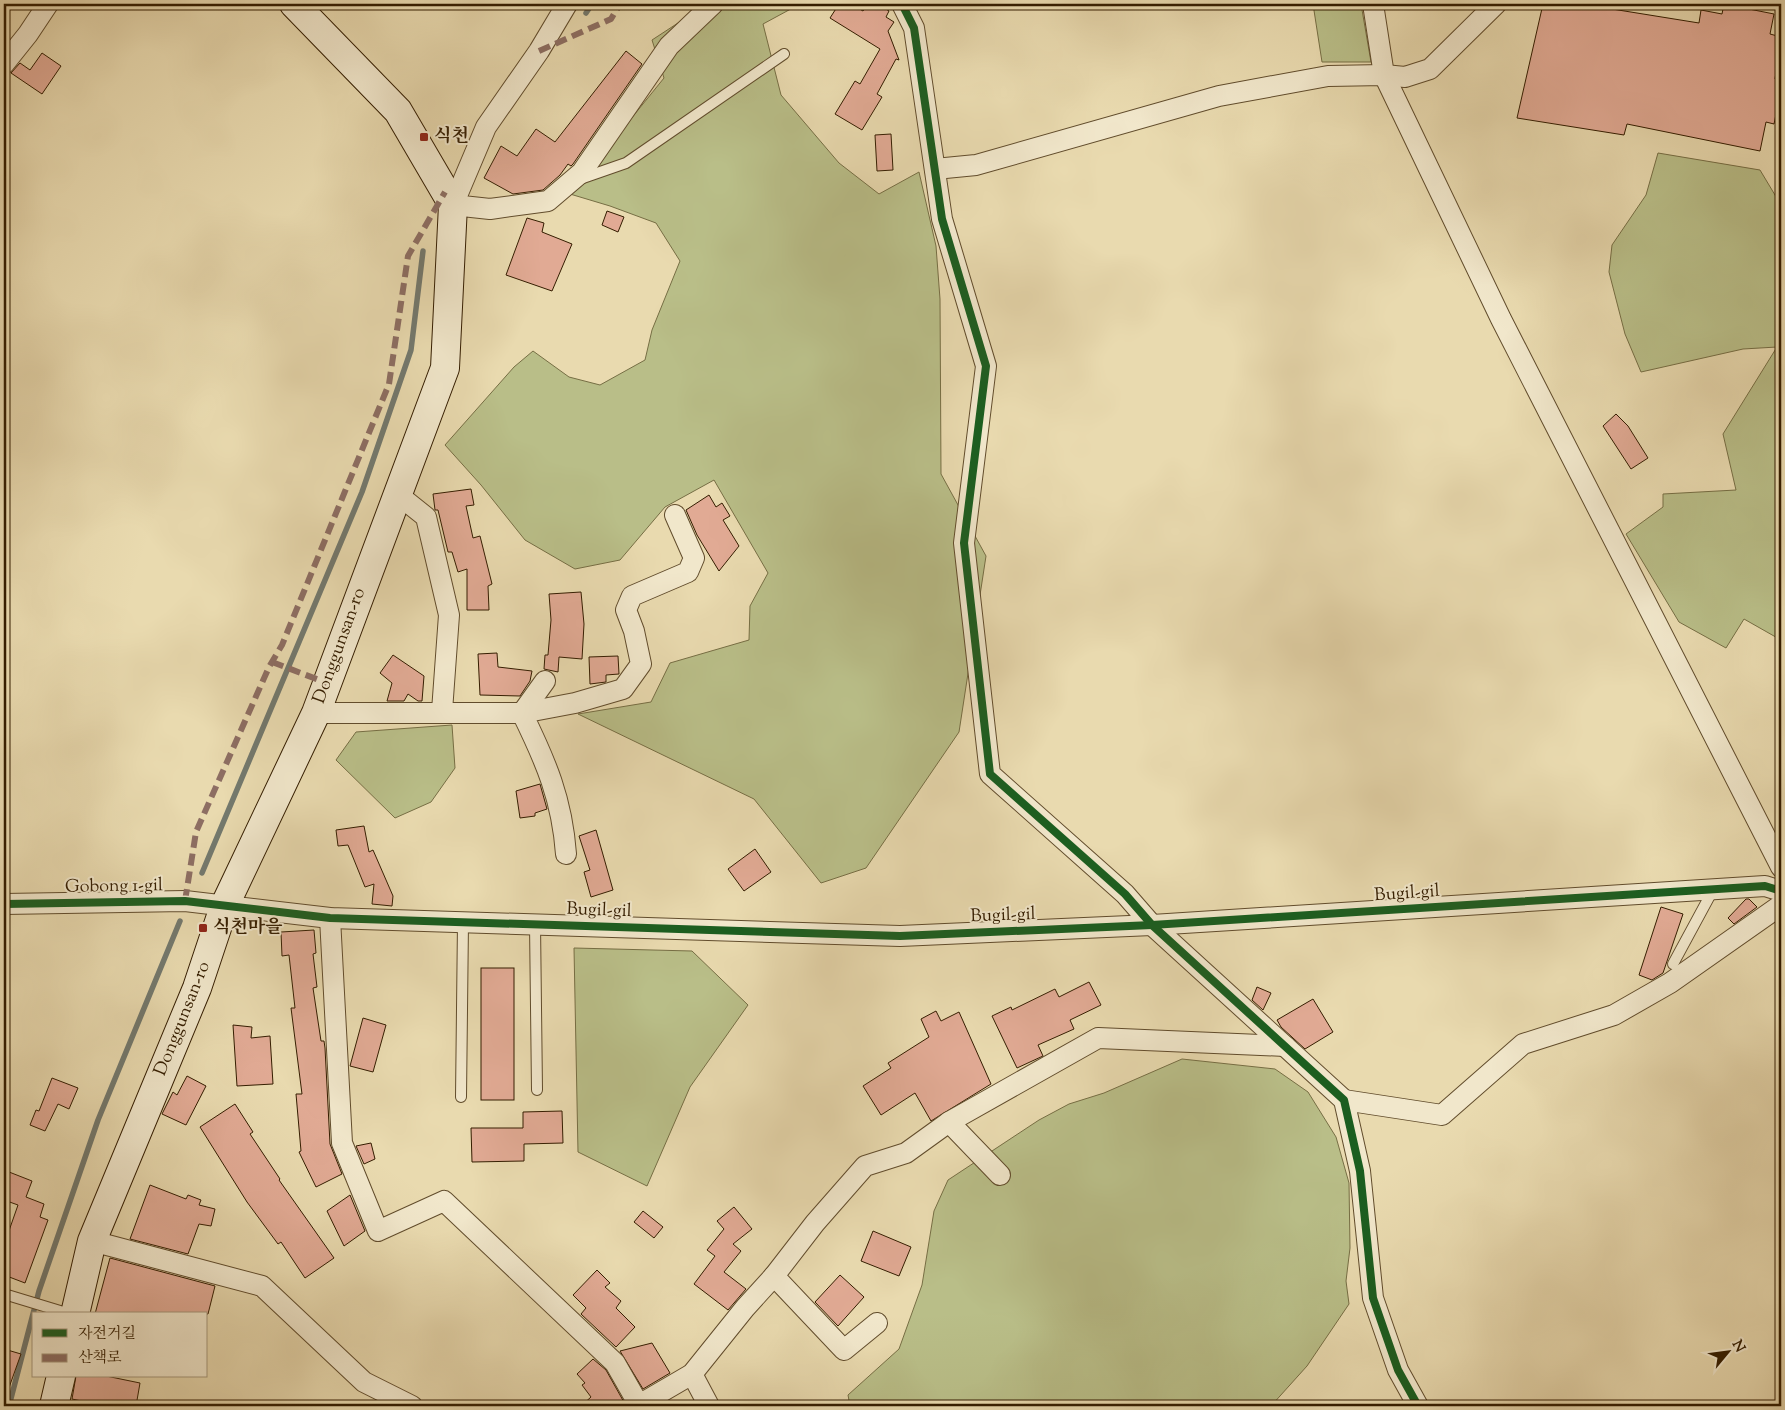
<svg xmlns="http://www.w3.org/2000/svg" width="1785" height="1410" font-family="'Sorts Mill Goudy','Noto Serif KR',serif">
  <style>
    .green { fill: #b9be88; stroke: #766e44 }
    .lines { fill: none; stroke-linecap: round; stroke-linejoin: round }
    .stream { stroke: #73796e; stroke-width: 5.5 }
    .building { fill: #e1aa94; stroke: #341d00 }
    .lane-casing { stroke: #614c2c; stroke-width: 12 }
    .street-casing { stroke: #614c2c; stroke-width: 22 }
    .secondary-casing { stroke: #341d00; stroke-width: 30 }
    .lane { stroke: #f1e7cb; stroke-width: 10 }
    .street { stroke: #f1e7cb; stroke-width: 20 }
    .secondary { stroke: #f1e7cb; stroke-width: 28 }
    .quiet { stroke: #8d6e63; stroke-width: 6; stroke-dasharray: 12 6; stroke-linecap: butt }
    .cycleway-casing { stroke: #f1e7cb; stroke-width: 11 }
    .cycleway { stroke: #1b5e20; stroke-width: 8 }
    .poi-dot { fill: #8f2418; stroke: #f1e7cb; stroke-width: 2 }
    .labels { text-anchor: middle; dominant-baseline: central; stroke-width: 4; stroke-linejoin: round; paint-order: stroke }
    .poi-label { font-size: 18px; font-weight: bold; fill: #341d00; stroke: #f1e7cb; text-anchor: start }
    .street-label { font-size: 18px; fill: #341d00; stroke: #f1e7cb }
  </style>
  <rect width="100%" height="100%" fill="#e9daaf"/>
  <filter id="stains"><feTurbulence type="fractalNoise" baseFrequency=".004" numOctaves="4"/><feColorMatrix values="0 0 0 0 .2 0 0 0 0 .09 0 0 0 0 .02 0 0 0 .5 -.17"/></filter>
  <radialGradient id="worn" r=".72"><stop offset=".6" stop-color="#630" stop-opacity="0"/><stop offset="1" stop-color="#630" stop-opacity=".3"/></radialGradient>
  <g class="green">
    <polygon points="707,4 800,4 763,24 781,95 839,163 879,194 919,172 936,246 940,299 941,474 986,556 959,732 866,868 821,883 754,799 578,714 651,702 670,663 749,640 750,606 768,573 714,480 665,507 620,560 575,569 525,540 481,485 445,445 514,367 533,351 569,377 600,385 645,360 652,330 680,261 656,223 610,206 570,194 664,78 652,40"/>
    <polygon points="1313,4 1361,4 1371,62 1322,62"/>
    <polygon points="1658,153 1760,170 1781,205 1781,640 1744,619 1726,648 1679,622 1626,534 1663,507 1663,494 1736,490 1723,434 1777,347 1743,349 1641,372 1625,334 1609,272 1612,245 1646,195"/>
    <polygon points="452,725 455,768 431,802 395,818 336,760 356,732"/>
    <polygon points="574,948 692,951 748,1005 690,1087 647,1186 578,1152"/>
    <polygon points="1182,1059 1275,1069 1308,1092 1336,1137 1349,1183 1350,1248 1346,1281 1349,1304 1307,1366 1271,1406 1106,1406 1103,1403 1103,1406 850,1406 848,1395 899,1349 922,1285 934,1211 948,1180 1039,1120 1069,1104 1104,1093"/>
  </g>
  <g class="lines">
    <g class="stream">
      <polyline points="586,13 592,4"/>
      <polyline points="202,873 362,492 411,350 423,251"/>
      <polyline points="9,1406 39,1291 98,1120 180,921"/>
    </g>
  </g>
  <g class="building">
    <polygon points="839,4 851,4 863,11 868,4 878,4 889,11 886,17 894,22 888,31 899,60 896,59 877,94 882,97 862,130 835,114 855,81 860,84 880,49 830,18"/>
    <polygon points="1543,4 1581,4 1699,23 1701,10 1722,14 1724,4 1774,14 1770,34 1781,37 1775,79 1781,80 1781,90 1774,124 1766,122 1760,151 1627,124 1624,135 1517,118"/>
    <polygon points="626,51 642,64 573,164 571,166 568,164 560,175 543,190 513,194 484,178 501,146 517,156 536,129 555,142"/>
    <polygon points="42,53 61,66 42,94 11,73 20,63 30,70"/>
    <polygon points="891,134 893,170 877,171 875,135"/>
    <polygon points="607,211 624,217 618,232 602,225"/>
    <polygon points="527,218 544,223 542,232 572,244 552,291 506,275"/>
    <polygon points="1616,414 1628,426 1648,458 1631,469 1603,426"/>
    <polygon points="471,489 474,505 466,506 473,538 480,536 492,584 488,586 489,610 467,610 467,569 458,572 452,552 448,552 438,510 435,510 433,494"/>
    <polygon points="709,495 716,507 722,503 730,516 723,520 739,546 719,571 697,535 686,510"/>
    <polygon points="581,592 584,624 582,659 559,657 558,672 544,669 545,655 548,655 551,620 549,594"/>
    <polygon points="497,653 498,667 532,671 530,681 520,696 480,695 478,654"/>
    <polygon points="393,655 424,676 422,701 418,701 408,694 404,701 387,701 392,683 380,673"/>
    <polygon points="618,656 619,674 606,675 606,682 590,684 589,657"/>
    <polygon points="540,784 547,809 535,813 535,816 520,818 516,791"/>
    <polygon points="364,826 369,852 373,850 393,896 392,906 372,904 374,884 365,887 348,845 338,846 336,830"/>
    <polygon points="596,830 613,890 591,897 584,872 590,870 579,836"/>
    <polygon points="755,849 771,872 744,891 728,869"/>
    <polygon points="1746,899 1749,899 1757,907 1734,924 1728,918"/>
    <polygon points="1661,907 1683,914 1663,973 1652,980 1639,975"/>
    <polygon points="314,930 316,953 313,954 317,987 313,988 321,1041 324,1041 325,1048 330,1144 342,1174 316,1187 299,1152 301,1151 296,1094 302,1094 291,1008 295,1008 289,955 282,956 281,932"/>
    <rect x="481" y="968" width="33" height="132"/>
    <polygon points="1089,982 1101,1005 1070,1020 1074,1029 1038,1045 1043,1056 1017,1068 992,1016 1011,1007 1012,1010 1055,989 1059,997"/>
    <polygon points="1257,987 1271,993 1263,1010 1252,1000"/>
    <polygon points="1313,999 1333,1032 1305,1049 1281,1027 1277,1020"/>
    <polygon points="936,1011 941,1021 959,1012 991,1084 931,1121 915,1093 881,1115 863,1086 891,1068 888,1063 929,1037 921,1019"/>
    <polygon points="363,1018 386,1025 373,1072 350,1066"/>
    <polygon points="233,1025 252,1027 251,1038 270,1036 273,1084 237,1086"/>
    <polygon points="187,1076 206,1086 186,1125 162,1114 173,1092 177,1095"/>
    <polygon points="52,1078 78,1088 69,1109 58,1104 45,1131 30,1125 36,1110 39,1111"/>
    <polygon points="235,1104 253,1132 250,1134 280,1179 279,1180 334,1258 305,1278 281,1242 278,1244 247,1202 200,1127"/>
    <polygon points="562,1111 563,1143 524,1144 524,1161 472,1162 471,1128 523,1128 523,1112"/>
    <polygon points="371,1143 375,1159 364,1164 356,1146"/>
    <polygon points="4,1170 32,1181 26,1197 44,1204 40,1217 48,1220 25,1283 4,1275 4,1245 18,1205 4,1200"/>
    <polygon points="150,1185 186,1199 188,1195 201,1200 199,1205 215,1209 211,1226 199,1224 188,1254 130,1239"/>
    <polygon points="350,1195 365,1231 344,1246 327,1211"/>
    <polygon points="734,1207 752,1229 733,1244 741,1251 724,1272 746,1289 728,1310 694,1284 715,1256 707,1250 724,1229 717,1221"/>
    <polygon points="643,1211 663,1227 654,1238 634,1222"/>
    <polygon points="873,1231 911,1247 899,1276 861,1261"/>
    <polygon points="110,1258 215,1286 208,1314 95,1314"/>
    <polygon points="597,1270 610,1283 605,1287 621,1301 616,1308 635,1327 616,1347 581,1314 586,1308 573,1295"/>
    <polygon points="840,1275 864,1297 838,1326 815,1302"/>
    <polygon points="652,1343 670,1373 643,1389 620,1351"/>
    <polygon points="4,1349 21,1354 6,1396 4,1395"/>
    <polygon points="593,1359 606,1370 625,1404 621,1406 581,1406 591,1397 582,1385 585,1383 577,1374"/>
    <polygon points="76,1376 106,1376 140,1383 136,1406 105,1406 72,1399"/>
  </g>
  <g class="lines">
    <defs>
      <g id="lane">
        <polyline points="580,179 626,163 784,54"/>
        <polyline points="535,924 537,1090"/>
        <polyline points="1673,964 1713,890"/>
        <polyline points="461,1097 463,922"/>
        <polyline points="4,1294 70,1314"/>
      </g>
      <g id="street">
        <polyline points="567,4 539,51 486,127 453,205 490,209 548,201 582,172 669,46 713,4"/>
        <polyline points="902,4 914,28 942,219 986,366 964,543 990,774 1125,894 1152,925 1344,1100 1360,1171 1373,1298 1398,1370 1418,1406"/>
        <polyline points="1373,4 1384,75 1501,319 1781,867"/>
        <polyline points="4,64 28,34 48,4"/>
        <polyline points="935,169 976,165 1219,96 1328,76 1384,75 1405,77 1430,69 1496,4"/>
        <polyline points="396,493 426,517 449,615 442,711"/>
        <polyline points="316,713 522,713 545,681"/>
        <path d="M566,854C562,799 546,762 522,713L575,703L623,689L641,664L634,631L626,610L632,596L688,572L694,558L675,515"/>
        <polyline points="4,904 185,901 330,918 900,936 1152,925 1765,886 1781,891"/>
        <polyline points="330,918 342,1143 378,1231 444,1201 615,1363 639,1405 692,1374 745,1308 774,1276"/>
        <polyline points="1344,1100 1442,1115 1523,1044 1614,1015 1670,983 1781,905"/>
        <polyline points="949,1122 1000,1175"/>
        <polyline points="92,1241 262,1286 364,1382 412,1406"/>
        <polyline points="877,1323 844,1350 774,1276 815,1223 865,1166 906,1153 949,1122 1098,1038 1285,1046"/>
        <polyline points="692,1374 709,1406"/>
      </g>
      <g id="secondary">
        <polyline points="75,1314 92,1241 197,988 224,907 316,713 445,368 453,205 398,111 294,4"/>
        <polyline points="54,1406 61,1376"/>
      </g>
    </defs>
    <use href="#lane" class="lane-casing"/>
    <use href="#street" class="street-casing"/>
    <use href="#secondary" class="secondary-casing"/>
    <use href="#lane" class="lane"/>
    <use href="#street" class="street"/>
    <use href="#secondary" class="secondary"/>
    <g class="quiet">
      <polyline points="539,51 611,19 620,4"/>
      <polyline points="272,662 327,683"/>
      <polyline points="185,901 196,832 269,667 282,645 389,384 408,256 445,192"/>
    </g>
    <defs>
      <g id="cycleway">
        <polyline points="902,4 914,28 942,219 986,366 964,543 990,774 1125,894 1152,925 1344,1100 1360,1171 1373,1298 1398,1370 1418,1406"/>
        <polyline points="4,904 185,901 330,918 900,936 1152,925 1765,886 1781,891"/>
      </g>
    </defs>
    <use href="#cycleway" class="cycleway-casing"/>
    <use href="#cycleway" class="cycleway"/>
  </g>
  <g class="poi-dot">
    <rect x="419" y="132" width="10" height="10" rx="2.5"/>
    <rect x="198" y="923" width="10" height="10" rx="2.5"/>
  </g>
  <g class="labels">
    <g class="poi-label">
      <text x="434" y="137">식천</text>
      <text x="213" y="928">식천마을</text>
    </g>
    <g class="street-label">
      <text transform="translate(340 646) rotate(-70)">Donggunsan-ro</text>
      <text transform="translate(114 887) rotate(-1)">Gobong 1-gil</text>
      <text transform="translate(1407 894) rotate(-4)">Bugil-gil</text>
      <text transform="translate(599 911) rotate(2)">Bugil-gil</text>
      <text transform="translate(1003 916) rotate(-2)">Bugil-gil</text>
      <text transform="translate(183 1019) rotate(-68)">Donggunsan-ro</text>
    </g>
  </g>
  <rect width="1785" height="1410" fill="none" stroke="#e9daaf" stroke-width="20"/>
  <rect x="5" y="5" width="1775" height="1400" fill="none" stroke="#341d00" stroke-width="2.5"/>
  <rect x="10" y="10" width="1765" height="1390" fill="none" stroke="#341d00"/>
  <rect x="32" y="1312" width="175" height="65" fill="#f1e7cb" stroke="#a5967a"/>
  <rect x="42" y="1329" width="25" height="8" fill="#1b5e20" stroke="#a5967a"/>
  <text x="78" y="1338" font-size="15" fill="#341d00">자전거길</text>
  <rect x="42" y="1354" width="25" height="8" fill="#8d6e63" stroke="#a5967a"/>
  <text x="78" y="1362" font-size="15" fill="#341d00">산책로</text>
  <g transform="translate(1728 1352) rotate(61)" stroke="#f1e7cb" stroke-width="4" paint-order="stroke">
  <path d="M0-4L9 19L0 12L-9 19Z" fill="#341d00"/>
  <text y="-8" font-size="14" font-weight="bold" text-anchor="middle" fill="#341d00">N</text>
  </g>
  <rect width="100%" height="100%" filter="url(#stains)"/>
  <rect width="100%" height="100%" fill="url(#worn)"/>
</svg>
